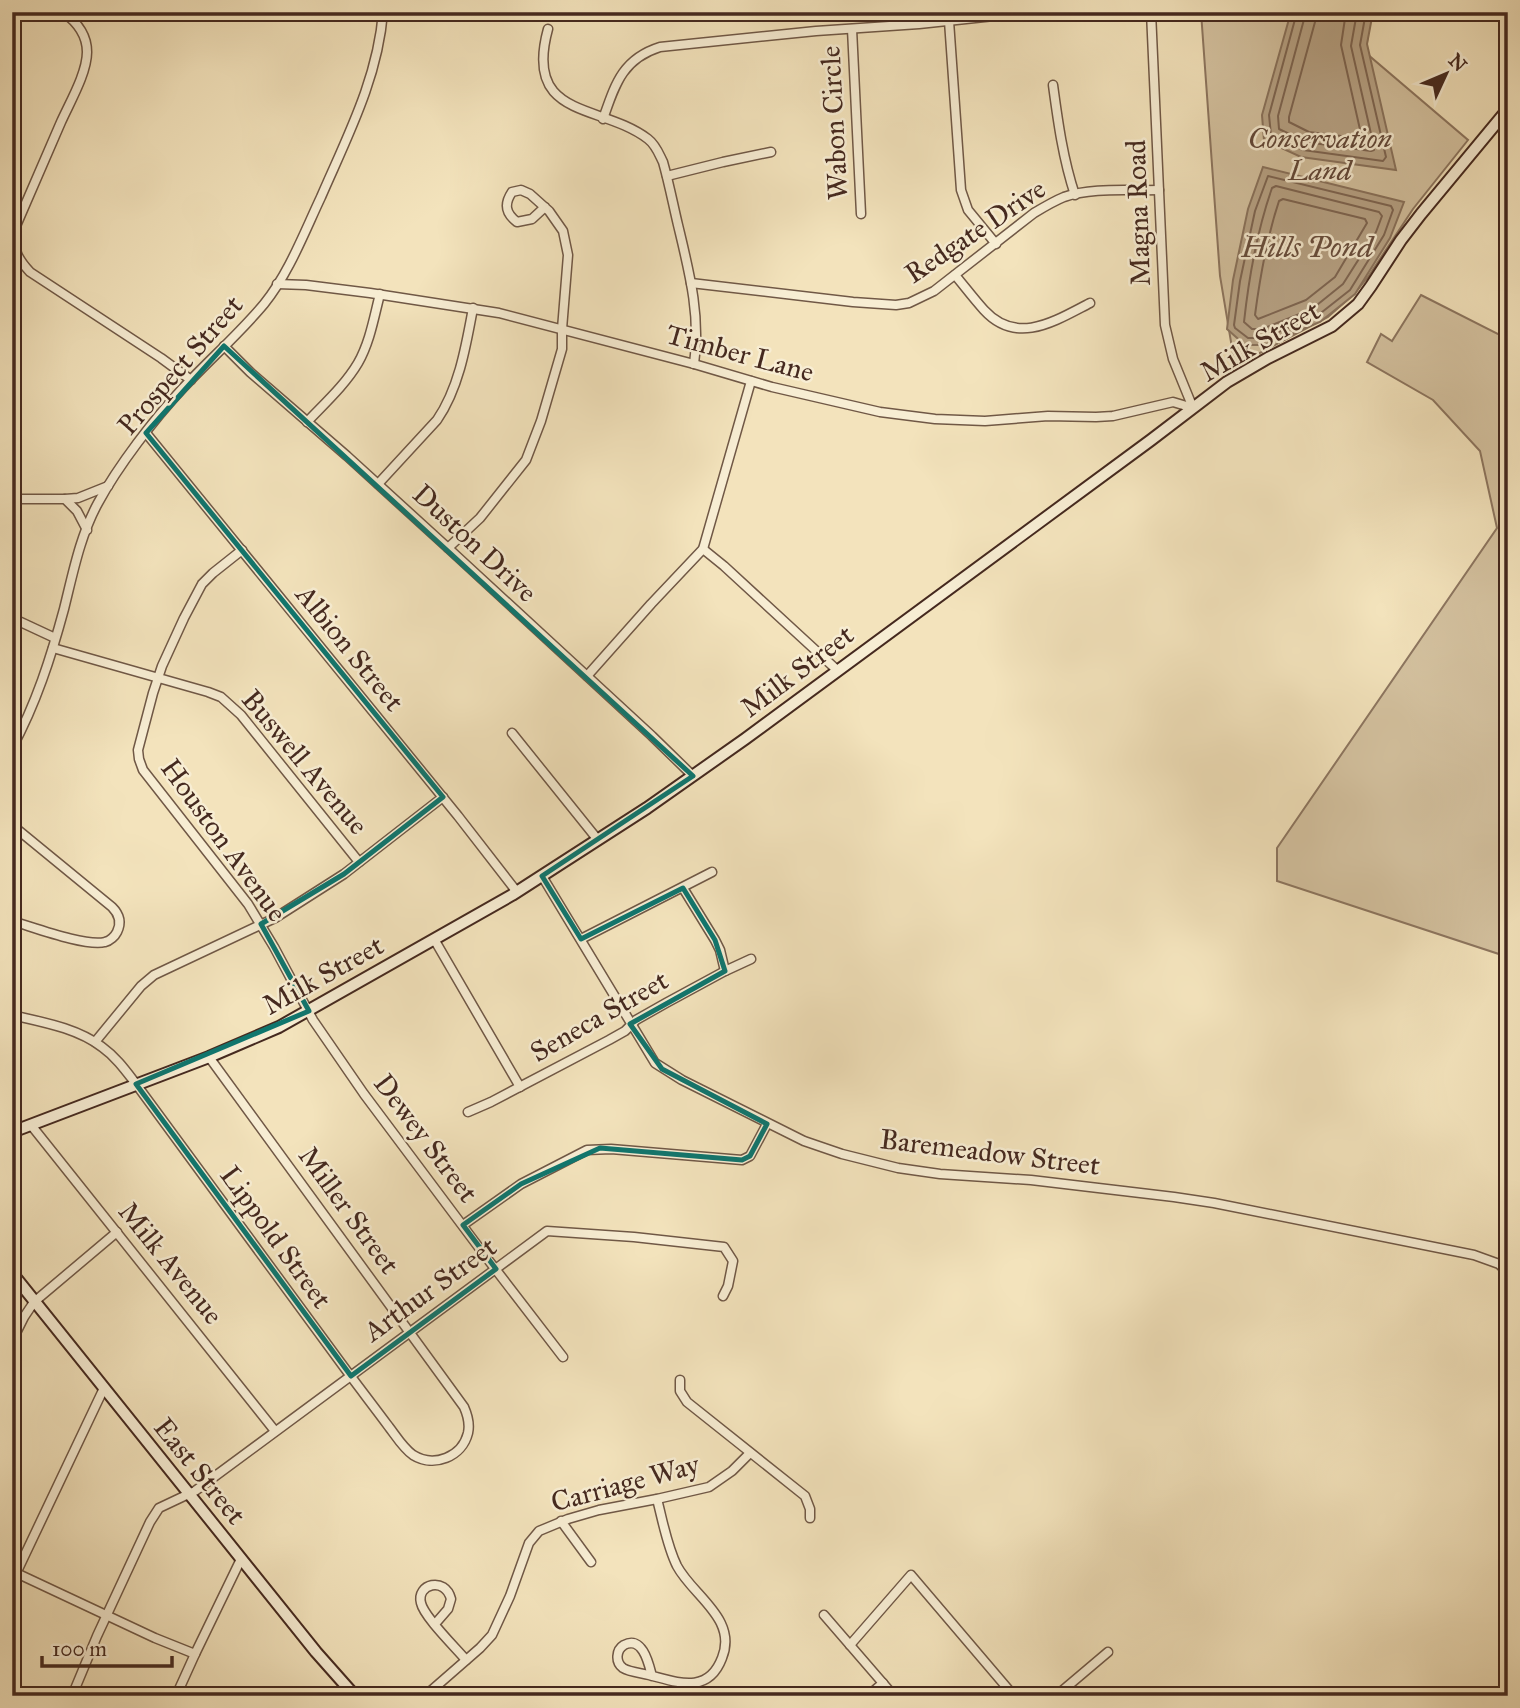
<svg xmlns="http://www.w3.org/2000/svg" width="1520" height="1708" font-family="'IM FELL Great Primer',serif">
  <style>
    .green { fill: #d5c3a1; stroke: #8d7660; stroke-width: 2 }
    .water { fill: #b8a487; stroke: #8a735d; stroke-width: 2 }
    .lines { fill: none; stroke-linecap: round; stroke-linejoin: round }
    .shore { stroke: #7e6653; stroke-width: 2 }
    .stream { stroke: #8a735d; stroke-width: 2.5 }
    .street-casing { stroke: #705846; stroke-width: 11 }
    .secondary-casing { stroke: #45291f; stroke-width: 14 }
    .street { stroke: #f7edd3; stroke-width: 8 }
    .secondary { stroke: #f7edd3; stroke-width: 10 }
    .marked { fill: none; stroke: #0f766e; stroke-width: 5; stroke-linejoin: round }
    .labels { text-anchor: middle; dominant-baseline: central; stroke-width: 5; stroke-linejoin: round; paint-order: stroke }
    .street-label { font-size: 28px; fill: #45291f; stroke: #f7edd3 }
    .park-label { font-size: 28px; font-style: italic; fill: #624839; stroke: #f7edd3 }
    .water-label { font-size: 30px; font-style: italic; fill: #684e3e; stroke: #f7edd3 }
  </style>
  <rect width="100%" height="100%" fill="#f3e3bc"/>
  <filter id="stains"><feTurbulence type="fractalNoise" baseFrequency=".00286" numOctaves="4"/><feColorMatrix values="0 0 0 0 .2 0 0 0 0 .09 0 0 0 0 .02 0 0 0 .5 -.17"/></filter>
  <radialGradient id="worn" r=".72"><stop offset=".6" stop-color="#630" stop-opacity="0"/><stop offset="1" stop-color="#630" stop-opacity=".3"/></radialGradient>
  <g class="green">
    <polygon points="1201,12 1285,12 1294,22 1369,21 1366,53 1468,140 1413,209 1368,277 1354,294 1328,317 1235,366 1220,276"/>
    <polygon points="1421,295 1508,339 1508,957 1277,881 1277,848 1497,528 1480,451 1433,400 1367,362 1381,334 1392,341"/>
  </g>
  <g class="water">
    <polygon points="1291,12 1373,12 1367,44 1396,170 1301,157 1264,140 1262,115"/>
    <polygon points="1263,167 1404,202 1390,238 1355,294 1320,322 1265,345 1245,345 1227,329 1233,280 1248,209"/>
  </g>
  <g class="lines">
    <g class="shore">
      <polyline points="1297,12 1269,115 1271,135 1303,150 1383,161 1386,157 1360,45 1366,12"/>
      <polyline points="1306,12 1278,116 1279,129 1306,142 1371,151 1374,150 1374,147 1351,46 1357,12"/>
      <polyline points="1316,12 1315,22 1289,117 1289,122 1309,132 1357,138 1360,137 1361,134 1341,45 1346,12"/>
      <polygon points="1268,176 1391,206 1393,210 1384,235 1350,290 1317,316 1264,338 1248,338 1235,328 1234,325 1240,281 1255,211"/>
      <path d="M1276,186L1379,212L1382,216L1376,232L1343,284L1312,309L1262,329H1252L1244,322C1249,276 1257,231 1272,188Z"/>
      <path d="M1283,199L1365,219L1367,223L1335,277L1306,300L1258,319L1255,315C1260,277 1267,237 1279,201Z"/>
    </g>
    <polyline class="stream" points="1506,314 1508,316"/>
    <defs>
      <g id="street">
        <path d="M63,12C77,22 87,34 87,52C87,73 70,102 61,122C46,156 31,191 16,226C13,248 15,256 30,272L161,358L191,380"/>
        <polyline points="1151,12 1165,325 1173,359 1193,408"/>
        <polyline points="949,21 961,190 968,210 996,244"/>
        <path d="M548,29C523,120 601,103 648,139C656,145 659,154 663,162C669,183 673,204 678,225C689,271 701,316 694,364"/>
        <polyline points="852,29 861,214"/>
        <path d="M1053,85C1058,122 1063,159 1075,195"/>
        <path d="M603,119C615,85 622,59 660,47L816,31L919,24L1032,12"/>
        <polyline points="667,176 723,162 771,152"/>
        <path d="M955,275C965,287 974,299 984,310C1017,346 1055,321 1090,303"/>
        <path d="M691,283L853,302L896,305L909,303L934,291L1034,213C1044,207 1054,201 1064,197C1091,187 1130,191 1159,190"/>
        <polyline points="277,284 306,285 370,293 499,313 694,364 772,387 880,412 935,419 985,421 1048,416 1096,417 1113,416 1173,402 1193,408"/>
        <polyline points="224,346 250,372 347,456 448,548 652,736 693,776"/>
        <path d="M307,422C325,403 345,385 358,363C370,342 374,317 380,294"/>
        <polyline points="146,433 458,816 517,892"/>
        <path d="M378,484L437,420C459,388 466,346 473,308"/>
        <polyline points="12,499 65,499 77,511 87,530"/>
        <polyline points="65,499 78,498 108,486"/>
        <path d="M448,548L480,518L526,460L541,421L562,349V329L568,255L563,231L549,211L530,194L521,190L512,192C504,204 505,213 517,222L532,219L545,207"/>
        <polyline points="703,549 724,566 837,670"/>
        <polyline points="242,550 213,573 202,584 184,618 162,666 153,693 138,750 139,759 143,770 248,904 274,947 313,1020 364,1094 483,1253 563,1357"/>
        <polyline points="12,618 55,638"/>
        <polyline points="53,648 208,692 221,697 241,715 359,862"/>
        <polyline points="587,676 651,604 703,549 751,381"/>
        <polyline points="512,733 598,840"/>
        <path d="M12,748C36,704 51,657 64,609C73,573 80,536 98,503C118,466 154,419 183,388C209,360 239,334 264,304C289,273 304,233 321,197C347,137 378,78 383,12"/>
        <path d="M12,825L112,907C119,914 122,922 117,932C115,936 110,941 105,942C86,947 33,927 12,921"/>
        <polyline points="542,876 655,1063 682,1080 804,1141 842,1154 898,1168 940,1174 1031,1180 1174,1197 1214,1203 1474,1255 1499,1264 1508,1273"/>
        <polyline points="683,888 715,940 720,950 725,971"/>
        <polyline points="434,939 520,1087"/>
        <polyline points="581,939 712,872"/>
        <path d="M12,1015C42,1022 77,1028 102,1047C116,1057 126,1071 136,1084C203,1175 270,1267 338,1359C354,1381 372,1404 389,1427C396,1436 403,1448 413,1455C434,1468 462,1457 468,1433C470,1424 468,1416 464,1407L209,1057"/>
        <polyline points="95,1042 141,986 154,975 275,918 344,874 443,797"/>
        <polyline points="468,1112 491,1102 609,1040 625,1031 636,1020 666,1003 725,971 751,959"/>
        <polyline points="31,1125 275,1431"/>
        <polyline points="463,1225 521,1184 587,1150 611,1149 742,1160 750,1156 767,1124"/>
        <polyline points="12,1341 24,1317 34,1302 117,1232"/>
        <polyline points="680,1380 680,1391 687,1402 805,1496 810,1509 810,1518"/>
        <polyline points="561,1521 591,1562"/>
        <polyline points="12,1571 155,1638 195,1654"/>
        <polyline points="12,1582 104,1388"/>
        <polyline points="824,1615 894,1696"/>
        <path d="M435,1624L448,1609L451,1599C445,1576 416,1584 421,1603C424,1617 456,1648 466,1660"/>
        <polyline points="850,1645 911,1575 1014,1696"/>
        <path d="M652,1676C649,1665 643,1635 624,1645C616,1650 615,1662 623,1668C629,1672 641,1673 649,1675C677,1682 708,1695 722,1658C738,1619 693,1596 677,1566C667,1546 663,1522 657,1499"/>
        <polyline points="72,1696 97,1636 150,1522 159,1508 195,1491 547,1231 634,1237 724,1247 733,1261 728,1286 723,1296"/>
        <polyline points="176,1696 195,1654 241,1559"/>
        <polyline points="425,1696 480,1648 492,1635 510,1596 529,1543 539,1531 568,1519 599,1510 657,1499 709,1487 732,1471 750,1453"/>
        <polyline points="868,1696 883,1683"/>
        <polyline points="1056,1696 1108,1652"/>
        <polyline points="1240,1696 1255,1696"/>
      </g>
      <g id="secondary">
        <polyline points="12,1132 209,1057 279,1027 512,895 647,808 745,739 1151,440 1227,382 1268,358 1332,326 1358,304 1371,286 1401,240 1421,214 1508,109"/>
        <polyline points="12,1273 316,1652 355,1696"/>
      </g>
    </defs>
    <use href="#street" class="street-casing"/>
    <use href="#secondary" class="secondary-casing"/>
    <use href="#street" class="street"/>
    <use href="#secondary" class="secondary"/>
  </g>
  <path class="marked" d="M224,346L693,776L542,876L581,939L683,888L715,940L725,971L630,1024L662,1069L767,1124L750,1156L742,1160L600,1148L521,1184L463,1225L496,1269L351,1376L136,1084L309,1011L261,924L344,874L443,797L146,433Z"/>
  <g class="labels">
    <g class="street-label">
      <text transform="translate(834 123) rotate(-93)">Wabon Circle</text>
      <text transform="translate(1138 213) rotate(-92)">Magna Road</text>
      <text transform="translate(975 231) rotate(-34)">Redgate Drive</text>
      <text transform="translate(1260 341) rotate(-30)">Milk Street</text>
      <text transform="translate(740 353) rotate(15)">Timber Lane</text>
      <text transform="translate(180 365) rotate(-49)">Prospect Street</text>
      <text transform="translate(475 543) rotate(43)">Duston Drive</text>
      <text transform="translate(350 648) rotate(51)">Albion Street</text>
      <text transform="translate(797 671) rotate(-37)">Milk Street</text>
      <text transform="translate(305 762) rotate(50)">Buswell Avenue</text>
      <text transform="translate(224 840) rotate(54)">Houston Avenue</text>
      <text transform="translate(323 975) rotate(-29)">Milk Street</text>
      <text transform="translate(599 1016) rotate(-30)">Seneca Street</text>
      <text transform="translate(426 1138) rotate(53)">Dewey Street</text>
      <text transform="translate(990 1152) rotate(7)">Baremeadow Street</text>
      <text transform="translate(349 1210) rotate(54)">Miller Street</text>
      <text transform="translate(276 1237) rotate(54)">Lippold Street</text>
      <text transform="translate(171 1263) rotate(51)">Milk Avenue</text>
      <text transform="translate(430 1289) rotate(-36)">Arthur Street</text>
      <text transform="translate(200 1471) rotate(51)">East Street</text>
      <text transform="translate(625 1483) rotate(-15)">Carriage Way</text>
    </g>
    <g class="park-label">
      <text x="1320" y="138">Conservation<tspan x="1320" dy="32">Land</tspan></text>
    </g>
    <g class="water-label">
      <text x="1307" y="247">Hills Pond</text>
    </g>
  </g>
  <rect width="1520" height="1708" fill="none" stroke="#f3e3bc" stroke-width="42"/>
  <rect x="14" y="14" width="1492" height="1680" fill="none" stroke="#45291f" stroke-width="3.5"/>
  <rect x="21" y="21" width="1478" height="1666" fill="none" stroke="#45291f" stroke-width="2"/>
  <g transform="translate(1446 74) rotate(46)" stroke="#f7edd3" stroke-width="5" paint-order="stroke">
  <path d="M0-5L12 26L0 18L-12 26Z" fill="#45291f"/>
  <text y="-10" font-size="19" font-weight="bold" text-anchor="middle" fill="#45291f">N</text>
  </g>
  <path d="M42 1656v10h130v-10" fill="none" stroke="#45291f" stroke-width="3.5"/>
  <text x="52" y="1656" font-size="21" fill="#45291f" stroke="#f7edd3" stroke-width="5" paint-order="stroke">100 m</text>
  <rect width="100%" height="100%" filter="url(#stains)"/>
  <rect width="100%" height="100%" fill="url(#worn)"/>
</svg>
